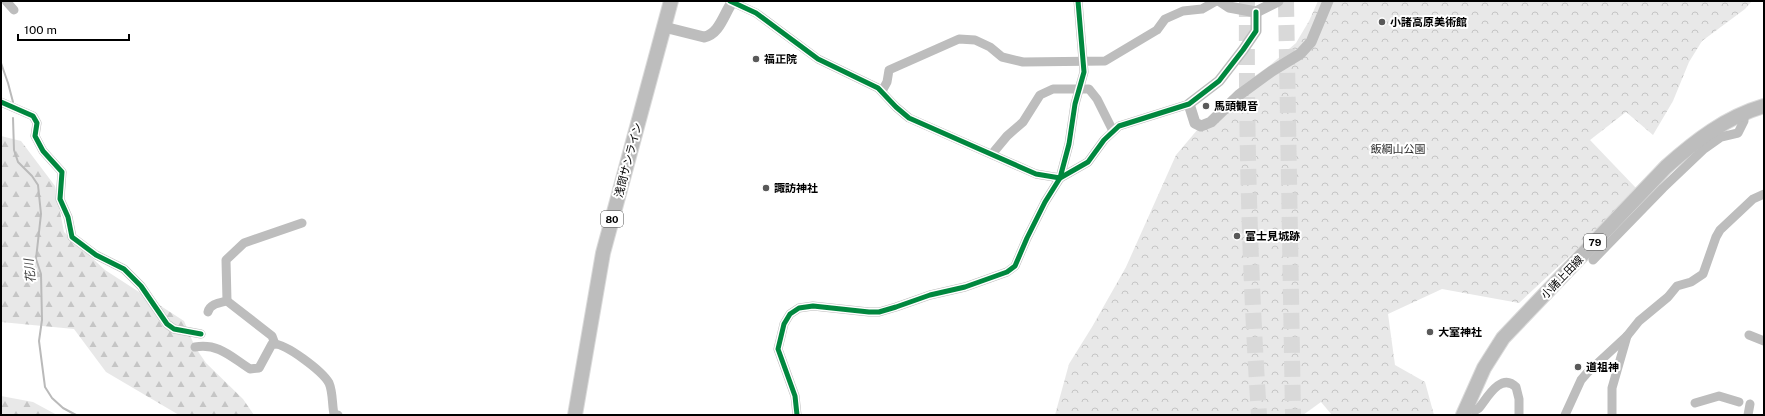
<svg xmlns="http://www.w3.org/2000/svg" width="1765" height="416" font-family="'Public Sans','Noto Sans JP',sans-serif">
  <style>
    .forest { fill: url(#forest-firs) }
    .park { fill: url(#park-crowns) }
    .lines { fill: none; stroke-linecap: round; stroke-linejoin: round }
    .stream { stroke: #bababa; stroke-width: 2 }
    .motorway-tunnel { stroke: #d9d9d9; stroke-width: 16; stroke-dasharray: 16 8; stroke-linecap: butt }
    .primary-casing { stroke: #dbdbdb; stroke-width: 16 }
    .minor { stroke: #bdbdbd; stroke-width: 9 }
    .tertiary { stroke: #bdbdbd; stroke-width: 11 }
    .primary { stroke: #bdbdbd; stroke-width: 14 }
    .cycleway-casing { stroke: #fff; stroke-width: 8 }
    .cycleway { stroke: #00873e; stroke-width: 5 }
    .poi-dot { fill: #595959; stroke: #fff; stroke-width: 1.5 }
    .labels { text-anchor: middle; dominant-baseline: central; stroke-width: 4; stroke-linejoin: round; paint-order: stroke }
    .shield { fill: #fff; stroke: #4c4c4c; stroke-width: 1 }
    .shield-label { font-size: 10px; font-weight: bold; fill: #000 }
    .poi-label { font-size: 11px; font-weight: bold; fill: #000; stroke: #fff; text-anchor: start }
    .park-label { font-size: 11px; fill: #2c2c2c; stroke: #fff }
    .street-label { font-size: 11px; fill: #000; stroke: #fff }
    .water-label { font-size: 12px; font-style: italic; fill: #3d3d3d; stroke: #fff }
  </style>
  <defs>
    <pattern id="forest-firs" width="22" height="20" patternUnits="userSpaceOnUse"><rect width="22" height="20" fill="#e8e8e8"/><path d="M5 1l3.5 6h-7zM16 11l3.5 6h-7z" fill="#c5c5c5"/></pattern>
    <pattern id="park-crowns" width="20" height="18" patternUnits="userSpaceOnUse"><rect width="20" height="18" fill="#e8e8e8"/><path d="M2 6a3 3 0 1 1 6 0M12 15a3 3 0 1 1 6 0" fill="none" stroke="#c5c5c5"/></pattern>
  </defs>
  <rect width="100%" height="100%" fill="#fff"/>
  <g class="forest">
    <polygon points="1,136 21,141 55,186 64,232 105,270 184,321 195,347 206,363 243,399 254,415 179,415 106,372 74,329 1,322"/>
    <polygon points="1,396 33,402 57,415 1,415"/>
  </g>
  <polygon class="park" points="1318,1 1752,1 1745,9 1702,41 1689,62 1673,101 1653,135 1626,112 1590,140 1636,188 1577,249 1519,303 1442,289 1388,314 1395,365 1425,382 1434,415 1332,415 1321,402 1303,415 1055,415 1069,364 1092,327 1126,267 1176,155 1209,116 1242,85 1269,66 1296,43 1309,21"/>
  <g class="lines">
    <g class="stream">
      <polyline points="1,63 8,83 13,102"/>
      <polyline points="13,118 14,150 18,162 32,176 38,185 41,214 36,259 41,274 42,320 39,341 45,387 52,398 63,408 76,415"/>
    </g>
    <g class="motorway-tunnel">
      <path d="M1247,1C1246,139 1250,277 1259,415"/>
      <polyline points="1286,1 1293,415"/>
    </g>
    <defs>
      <g id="primary">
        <polyline points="575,415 603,253 671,1"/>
        <path d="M1463,415L1484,368L1503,338L1666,167C1695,141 1726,117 1764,106"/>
      </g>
    </defs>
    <use href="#primary" class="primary-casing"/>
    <g class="minor">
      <polyline points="6,1 14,10"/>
      <polyline points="730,1 756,13 818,59 878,88 896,107 909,118 1036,174 1060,178 1088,162 1104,140 1119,126 1189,104"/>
      <polyline points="882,91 887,82 889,70 959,39 975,40 990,47 1002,57 1023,62 1105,61 1157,30 1165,19 1183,11 1202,9 1216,1"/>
      <polyline points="1,102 33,116 37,123 35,136 43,151 62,172 60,199 68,217 72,237 96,255 124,269 141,286 167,324 174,329 201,334"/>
      <polyline points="992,154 1007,136 1023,122 1040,95 1053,89 1089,89 1097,99 1113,131"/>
      <polyline points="1593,260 1663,188 1704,149 1721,137 1738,133 1744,121 1744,113"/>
      <polyline points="227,301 272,336 275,344"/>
      <path d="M208,312C210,304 219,303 227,301L226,260L244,243L302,223"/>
      <polyline points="1749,335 1764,341"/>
      <path d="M195,347C219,343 231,357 250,369L259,368L272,344C285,342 323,372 329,383C333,392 332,405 334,414L338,415"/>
      <polyline points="1695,403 1719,396 1739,402"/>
      <path d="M1466,408L1476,410L1479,408C1487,398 1501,372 1516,387L1519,399V415"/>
      <polyline points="797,415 795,396 778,349 784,324 790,314 799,308 813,306 869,312 879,312 896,307 930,295 965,287 1007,272 1015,266 1027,238 1045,202 1060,178 1069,144 1075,104 1084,72 1078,1"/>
      <polyline points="1565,415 1581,380 1587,373 1627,336 1639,321 1668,297 1677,286 1691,282 1703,274 1716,237 1720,230 1753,199 1764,194"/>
      <polyline points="1612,415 1612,388 1627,336"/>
      <polyline points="1748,415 1750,404"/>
    </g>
    <g class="tertiary">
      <polyline points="1220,1 1229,7 1256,12 1278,1"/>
      <polyline points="1256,12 1256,31 1243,50 1219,81 1189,104 1195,123 1201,126 1211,122 1239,95 1272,71 1300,54 1311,42 1328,1"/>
      <path d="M664,27L704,37C720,34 724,13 733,1"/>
    </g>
    <use href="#primary" class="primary"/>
    <defs>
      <g id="cycleway">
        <polyline points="730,1 756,13 818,59 878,88 896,107 909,118 1036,174 1060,178 1088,162 1104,140 1119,126 1189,104 1219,81 1243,50 1256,31 1256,12"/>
        <polyline points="1,102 33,116 37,123 35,136 43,151 62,172 60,199 68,217 72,237 96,255 124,269 141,286 167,324 174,329 201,334"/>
        <polyline points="797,415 795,396 778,349 784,324 790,314 799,308 813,306 869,312 879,312 896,307 930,295 965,287 1007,272 1015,266 1027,238 1045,202 1060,178 1069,144 1075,104 1084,72 1078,1"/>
      </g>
    </defs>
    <use href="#cycleway" class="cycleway-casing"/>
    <use href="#cycleway" class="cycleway"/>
  </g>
  <g class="poi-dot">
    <circle cx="1382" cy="22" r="4"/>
    <circle cx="756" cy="59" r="4"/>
    <circle cx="1206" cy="106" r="4"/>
    <circle cx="766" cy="188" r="4"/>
    <circle cx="1237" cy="236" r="4"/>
    <circle cx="1430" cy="332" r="4"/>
    <circle cx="1578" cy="367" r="4"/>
  </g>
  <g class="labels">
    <g class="shield">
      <rect x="601" y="211" width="22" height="16" rx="3"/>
      <rect x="1584" y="234" width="22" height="16" rx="3"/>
    </g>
    <g class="shield-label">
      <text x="612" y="219">80</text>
      <text x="1595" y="242">79</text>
    </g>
    <g class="poi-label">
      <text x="1390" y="22">小諸高原美術館</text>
      <text x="764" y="59">福正院</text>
      <text x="1214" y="106">馬頭観音</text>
      <text x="774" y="188">諏訪神社</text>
      <text x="1245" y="236">富士見城跡</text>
      <text x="1438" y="332">大室神社</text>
      <text x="1586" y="367">道祖神</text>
    </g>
    <g class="park-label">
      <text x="1398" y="149">飯綱山公園</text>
    </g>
    <g class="street-label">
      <text transform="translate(628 160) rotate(-75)">浅間サンライン</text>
      <text transform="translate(1562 277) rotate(-46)">小諸上田線</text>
    </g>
    <g class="water-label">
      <text transform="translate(30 271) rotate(-96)">花川</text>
    </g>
  </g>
  <rect width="1765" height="416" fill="none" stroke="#000000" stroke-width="4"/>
  <path d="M18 34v6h111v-6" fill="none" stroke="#000000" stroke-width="2"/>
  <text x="24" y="34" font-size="12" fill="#000000" stroke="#ffffff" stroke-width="3" paint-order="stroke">100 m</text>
</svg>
